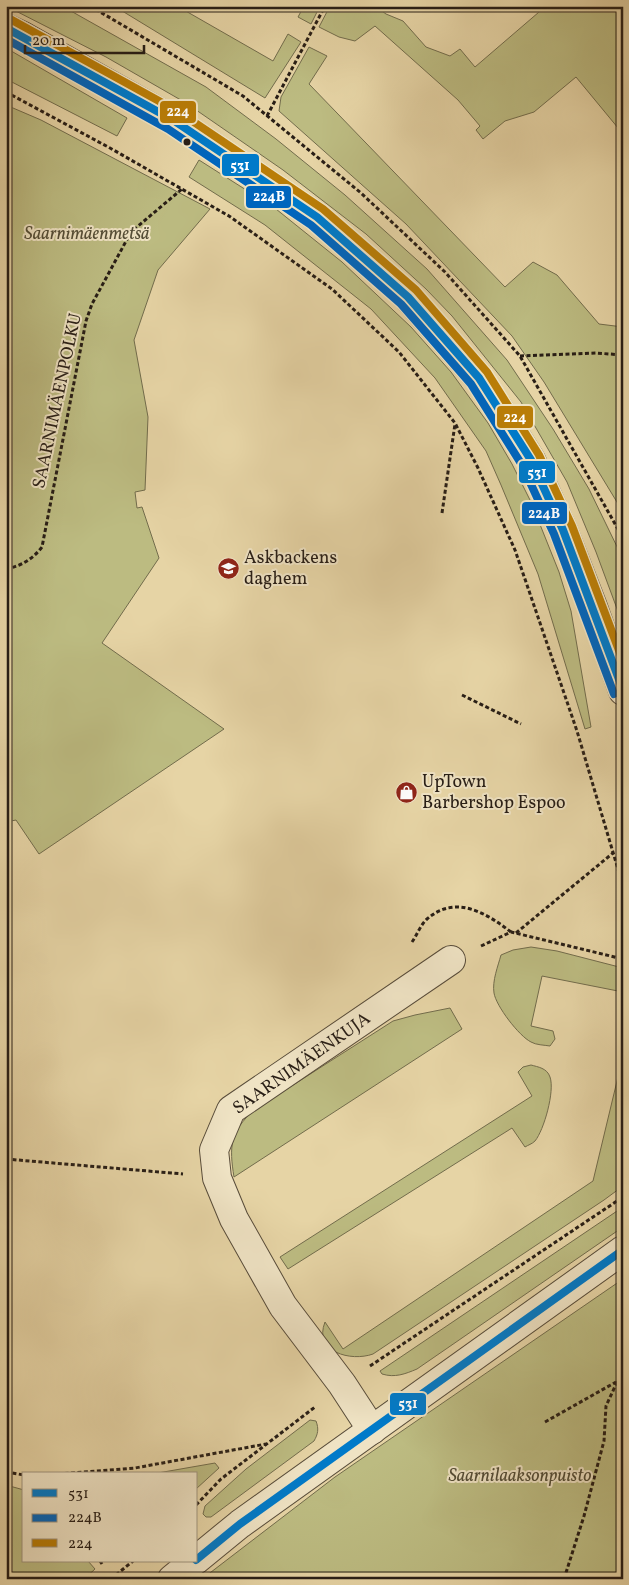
<svg xmlns="http://www.w3.org/2000/svg" width="629" height="1585" font-family="Vollkorn,serif">
  <style>
    .green { fill: #bcbb81; stroke: #726c4c }
    .lines { fill: none; stroke-linecap: round; stroke-linejoin: round }
    .minor-casing { stroke: #584c3a; stroke-width: 30 }
    .path { stroke: #281e16; stroke-width: 3; stroke-dasharray: 4 2.5; stroke-linecap: butt }
    .minor { stroke: #efe3c4; stroke-width: 28 }
    .bus-1-casing { stroke: #efe3c4; stroke-width: 11 }
    .bus-2-casing { stroke: #efe3c4; stroke-width: 11 }
    .bus-3-casing { stroke: #efe3c4; stroke-width: 11 }
    .bus-1 { stroke: #007ac9; stroke-width: 8 }
    .bus-2 { stroke: #0065bd; stroke-width: 8 }
    .bus-3 { stroke: #b97d07; stroke-width: 8 }
    .bus-dot { fill: #281e16; stroke: #efe3c4; stroke-width: 2 }
    .labels { text-anchor: middle; dominant-baseline: central; stroke-width: 4; stroke-linejoin: round; paint-order: stroke }
    .park-label { font-size: 18px; font-style: italic; fill: #544d36; stroke: #efe3c4 }
    .street-label { font-size: 18px; fill: #281e16; stroke: #efe3c4 }
    .poi-label { font-size: 18px; fill: #281e16; stroke: #efe3c4; text-anchor: start }
    .line-badge { stroke: #efe3c4; stroke-width: 2 }
    .badge-label { font-size: 14px; text-anchor: middle; font-weight: bold; fill: #fff }
  </style>
  <rect width="100%" height="100%" fill="#e6d4a5"/>
  <filter id="stains"><feTurbulence type="fractalNoise" baseFrequency=".004" numOctaves="4"/><feColorMatrix values="0 0 0 0 .2 0 0 0 0 .09 0 0 0 0 .02 0 0 0 .5 -.17"/></filter>
  <radialGradient id="worn" r=".72"><stop offset=".6" stop-color="#630" stop-opacity="0"/><stop offset="1" stop-color="#630" stop-opacity=".3"/></radialGradient>
  <g class="green">
    <polygon points="6,6 62,6 206,87 276,139 345,195 427,269 507,360 553,429 589,489 623,559 623,625 596,552 567,482 521,402 452,316 426,289 366,234 283,170 186,103 106,57"/>
    <polygon points="114,6 177,6 273,61 288,34 301,42 265,98"/>
    <polygon points="304,6 320,6 311,24 298,17"/>
    <polygon points="330,6 375,6 386,14 403,21 426,47 450,56 460,49 475,67 546,6 623,6 623,134 576,77 534,112 505,121 483,139 476,130 480,126 458,100 375,26 355,41 339,37 319,27"/>
    <polygon points="309,47 327,56 309,84 505,287 533,262 557,275 599,324 623,327 623,512 544,382 512,336 406,224 279,111 281,97"/>
    <polygon points="6,48 127,118 117,136 6,79"/>
    <polygon points="6,105 41,120 210,209 158,270 134,340 148,417 145,490 135,492 137,508 142,507 159,558 102,643 224,729 39,854 16,820 6,822"/>
    <polygon points="199,160 276,209 342,262 411,327 451,372 488,423 512,464 531,502 559,572 571,611 591,727 585,729 538,574 501,485 486,451 435,378 371,309 265,225 189,177"/>
    <path d="M531,947L557,951L623,968V992L542,976L531,1026L553,1031L555,1039L550,1046C544,1045 536,1045 531,1042C519,1036 496,1006 494,993C492,981 498,966 501,955L513,950Z"/>
    <path d="M450,1008L462,1029L234,1177C229,1146 230,1132 254,1110L393,1021L415,1015Z"/>
    <path d="M623,1056V1186L604,1200L373,1354C351,1362 313,1352 325,1322L343,1349L593,1181Z"/>
    <path d="M531,1065C538,1067 547,1068 550,1077C555,1091 544,1130 535,1141C532,1144 528,1145 525,1147L512,1128L288,1269L280,1257L532,1096L518,1072L523,1067Z"/>
    <path d="M623,1207V1227L417,1369C405,1374 395,1378 382,1374L380,1371Z"/>
    <polygon points="623,1279 623,1579 202,1579 335,1477"/>
    <path d="M310,1420L316,1421C319,1429 318,1434 314,1441L211,1517H206L203,1514L205,1506L246,1469Z"/>
    <polygon points="215,1463 219,1468 196,1489 196,1474 152,1474"/>
    <polygon points="6,1485 24,1490 24,1561 88,1561 95,1569 84,1579 6,1579"/>
  </g>
  <g class="lines">
    <defs>
      <g id="minor">
        <polyline points="6,28 23,36 173,120 317,217 408,297 479,378 531,460 563,530 593,607 623,691"/>
        <polyline points="372,1430 342,1384 283,1306 234,1219 217,1178 214,1150 231,1110 451,960"/>
        <polyline points="196,1560 240,1524 623,1250"/>
        <polyline points="172,1579 194,1561"/>
      </g>
    </defs>
    <use href="#minor" class="minor-casing"/>
    <g class="path">
      <polyline points="90,6 243,96 361,193 445,272 520,356 623,538"/>
      <polyline points="399,6 404,7"/>
      <polyline points="6,92 110,148 229,216 332,289 399,352 455,423 478,468 515,550 577,731 623,886"/>
      <polyline points="267,116 325,6"/>
      <polyline points="520,356 596,353 623,355"/>
      <polyline points="442,513 455,424"/>
      <path d="M6,569C21,566 33,559 42,547L86,321L92,304L131,232L182,189"/>
      <polyline points="462,695 521,724"/>
      <polyline points="516,933 613,853"/>
      <path d="M412,942C417,935 421,924 427,919C456,894 486,913 511,932"/>
      <polyline points="481,946 511,932 623,959"/>
      <polyline points="6,1159 183,1174"/>
      <polyline points="370,1366 623,1197"/>
      <polyline points="545,1422 616,1382"/>
      <polyline points="6,1472 24,1475"/>
      <polyline points="58,1474 135,1468 266,1444"/>
      <polyline points="196,1505 221,1479 315,1407"/>
      <polyline points="100,1561 102,1564"/>
      <polyline points="111,1579 133,1561"/>
      <polyline points="564,1579 584,1516 604,1441 606,1406 617,1382 623,1376"/>
    </g>
    <use href="#minor" class="minor"/>
    <defs>
      <g id="bus-1">
        <polyline points="6,28 173,120 317,217 408,297 479,378 531,460 563,530 623,690"/>
        <polyline points="196,1560 240,1524 623,1250"/>
      </g>
      <polyline id="bus-2" points="6,39 168,129 311,225 401,304 471,384 522,465 554,534 614,694"/>
      <polyline id="bus-3" points="10,19 179,112 323,209 416,290 487,372 539,455 572,526 623,661"/>
    </defs>
    <use href="#bus-1" class="bus-1-casing"/>
    <use href="#bus-2" class="bus-2-casing"/>
    <use href="#bus-3" class="bus-3-casing"/>
    <use href="#bus-1" class="bus-1"/>
    <use href="#bus-2" class="bus-2"/>
    <use href="#bus-3" class="bus-3"/>
  </g>
  <defs>
    <symbol id="school-disc" viewBox="-11 -11 22 22"><circle r="9.5" fill="#8f2418" stroke="#efe3c4"/><path d="M0-5L7-2L0 1L-7-2ZM-4 1L0 2.5L4 1V4Q0 6-4 4Z" fill="#fff"/></symbol>
    <symbol id="shop-disc" viewBox="-11 -11 22 22"><circle r="9.5" fill="#8f2418" stroke="#efe3c4"/><path d="M-5-2.5h2.3a2.7 3.5 0 0 1 5.4 0H5L5.5 6h-11ZM-1.5-2.5h3a1.5 2.3 0 0 0-3 0Z" fill="#fff"/></symbol>
  </defs>
  <g fill-rule="evenodd">
    <use href="#school-disc" x="216" y="556" width="25" height="25"/>
    <use href="#shop-disc" x="394" y="780" width="25" height="25"/>
  </g>
  <circle class="bus-dot" cx="187" cy="142" r="4.5"/>
  <g class="labels">
    <g class="park-label">
      <text x="87" y="234">Saarnimäenmetsä</text>
      <text x="520" y="1476">Saarnilaaksonpuisto</text>
    </g>
    <g class="street-label">
      <text transform="translate(58 401) rotate(-78)">SAARNIMÄENPOLKU</text>
      <text transform="translate(302 1064) rotate(-35)">SAARNIMÄENKUJA</text>
    </g>
    <g class="poi-label">
      <text x="244" y="558">Askbackens<tspan x="244" dy="21">daghem</tspan></text>
      <text x="422" y="782">UpTown<tspan x="422" dy="21">Barbershop Espoo</tspan></text>
    </g>
  </g>
  <g class="line-badge">
    <rect x="159" y="100" width="38" height="24" rx="5" fill="#b97d07"/>
    <rect x="221" y="153" width="39" height="24" rx="5" fill="#007ac9"/>
    <rect x="245" y="185" width="47" height="24" rx="5" fill="#0065bd"/>
    <rect x="496" y="405" width="38" height="24" rx="5" fill="#b97d07"/>
    <rect x="518" y="460" width="38" height="24" rx="5" fill="#007ac9"/>
    <rect x="521" y="501" width="47" height="24" rx="5" fill="#0065bd"/>
    <rect x="389" y="1392" width="38" height="24" rx="5" fill="#007ac9"/>
  </g>
  <g class="badge-label">
    <text x="178" y="116">224</text>
    <text x="240" y="170">531</text>
    <text x="269" y="201">224B</text>
    <text x="515" y="422">224</text>
    <text x="537" y="477">531</text>
    <text x="544" y="518">224B</text>
    <text x="408" y="1408">531</text>
  </g>
  <rect width="629" height="1585" fill="none" stroke="#e6d4a5" stroke-width="25"/>
  <rect x="8" y="8" width="614" height="1570" fill="none" stroke="#281e16" stroke-width="2.5"/>
  <rect x="12" y="12" width="604" height="1560" fill="none" stroke="#281e16"/>
  <rect x="22" y="1472" width="175" height="90" fill="#efe3c4" stroke="#9f947e"/>
  <rect x="32" y="1489" width="25" height="8" fill="#007ac9" stroke="#9f947e"/>
  <text x="68" y="1498" font-size="15" fill="#281e16">531</text>
  <rect x="32" y="1514" width="25" height="8" fill="#0065bd" stroke="#9f947e"/>
  <text x="68" y="1522" font-size="15" fill="#281e16">224B</text>
  <rect x="32" y="1539" width="25" height="8" fill="#b97d07" stroke="#9f947e"/>
  <text x="68" y="1548" font-size="15" fill="#281e16">224</text>
  <path d="M25 45v8h119v-8" fill="none" stroke="#281e16" stroke-width="2.5"/>
  <text x="32" y="45" font-size="15" fill="#281e16" stroke="#efe3c4" stroke-width="4" paint-order="stroke">20 m</text>
  <rect width="100%" height="100%" filter="url(#stains)"/>
  <rect width="100%" height="100%" fill="url(#worn)"/>
</svg>
